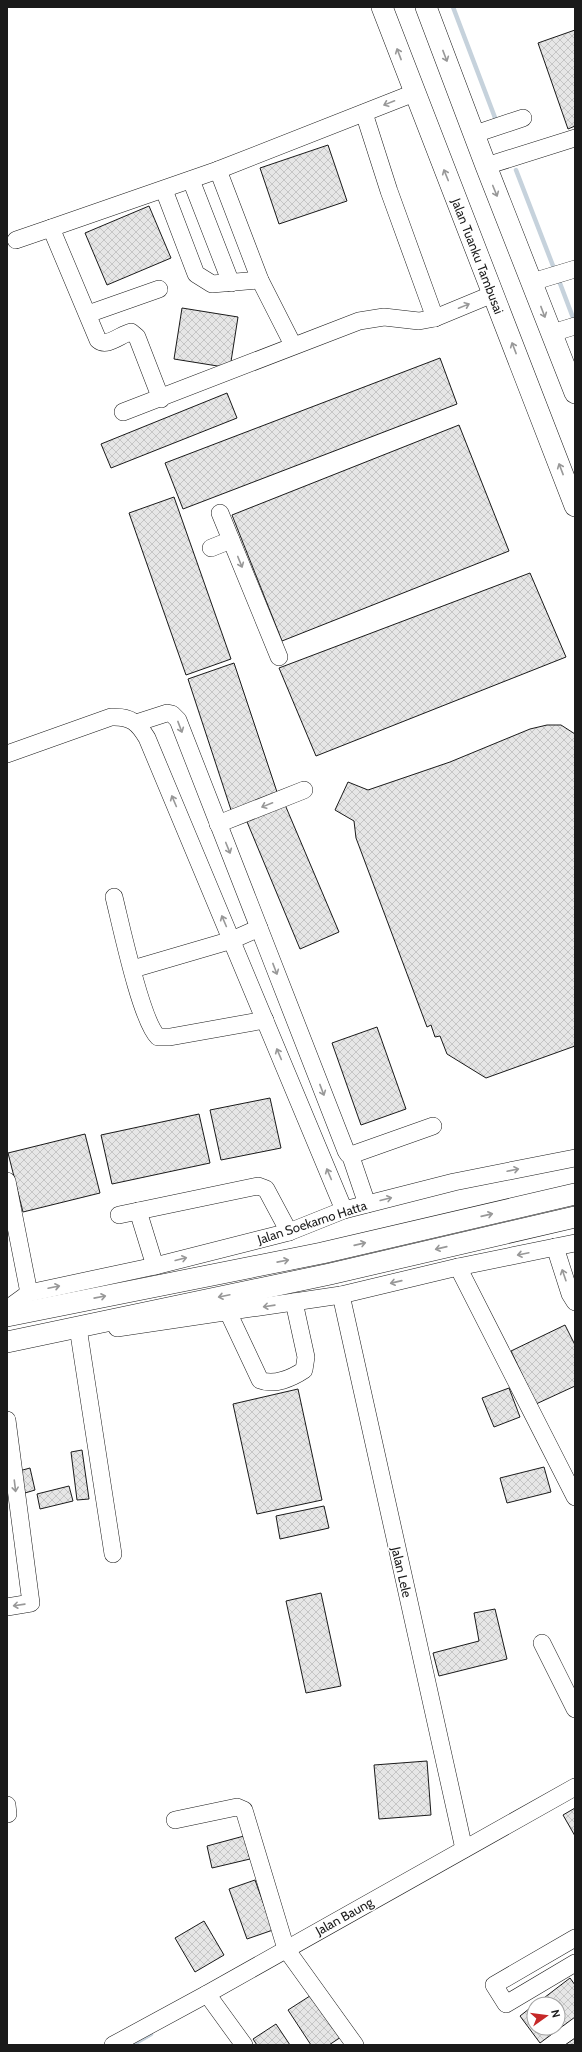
<svg xmlns="http://www.w3.org/2000/svg" width="582" height="2052" font-family="Cabin,sans-serif">
  <style>
    .lines { fill: none; stroke-linecap: round; stroke-linejoin: round }
    .stream { stroke: #c6d2dc; stroke-width: 4.5 }
    .building { fill: url(#building-cross-hatch); stroke: #1a1a1a }
    .minor-casing { stroke: #1a1a1a; stroke-width: 18 }
    .major-casing { stroke: #1a1a1a; stroke-width: 22 }
    .minor { stroke: #fff; stroke-width: 17 }
    .major { stroke: #fff; stroke-width: 21 }
    .oneway { stroke: #989898 }
    .labels { text-anchor: middle; dominant-baseline: central; stroke-width: 3; stroke-linejoin: round; paint-order: stroke }
    .street-label { font-size: 13px; fill: #1a1a1a; stroke: #fff }
  </style>
  <defs>
    <pattern id="building-cross-hatch" width="8" height="8" patternUnits="userSpaceOnUse"><rect width="8" height="8" fill="#e6e6e6"/><path d="M0 0l8 8M0 8l8-8" fill="none" stroke="#c5c5c5"/></pattern>
  </defs>
  <rect width="100%" height="100%" fill="#fff"/>
  <g class="lines">
    <g class="stream">
      <polyline points="453,7 497,123"/>
      <polyline points="516,170 555,271"/>
      <polyline points="558,278 575,323"/>
      <polyline points="132,2045 151,2034"/>
    </g>
  </g>
  <g class="building">
    <polygon points="575,30 575,126 568,129 538,43"/>
    <polygon points="328,145 347,201 279,224 260,168"/>
    <polygon points="149,206 171,258 107,285 85,233"/>
    <polygon points="182,308 238,317 230,368 174,359"/>
    <polygon points="440,358 457,404 183,509 165,463"/>
    <polygon points="227,393 237,418 111,468 101,444"/>
    <polygon points="459,425 509,551 282,641 232,515"/>
    <polygon points="174,497 231,659 186,675 129,513"/>
    <polygon points="530,573 566,657 316,756 279,668"/>
    <polygon points="234,663 279,798 232,813 188,679"/>
    <polygon points="547,725 561,725 575,734 575,1046 486,1078 447,1054 440,1036 435,1037 431,1025 427,1027 356,838 354,821 335,810 348,782 368,790 450,762 530,729"/>
    <polygon points="283,800 339,932 300,949 245,817"/>
    <polygon points="377,1027 406,1109 361,1125 332,1043"/>
    <polygon points="270,1098 281,1148 221,1160 210,1110"/>
    <polygon points="199,1114 210,1163 112,1184 101,1135"/>
    <polygon points="85,1134 100,1193 23,1212 8,1153"/>
    <polygon points="565,1325 575,1345 575,1386 536,1404 511,1351"/>
    <polygon points="509,1388 520,1417 494,1427 482,1398"/>
    <polygon points="298,1389 322,1500 257,1514 233,1404"/>
    <polygon points="82,1450 89,1499 77,1500 71,1452"/>
    <polygon points="544,1467 551,1492 507,1503 500,1478"/>
    <polygon points="30,1468 35,1490 25,1493 19,1471"/>
    <polygon points="69,1486 73,1501 40,1509 37,1494"/>
    <polygon points="324,1506 329,1528 280,1539 276,1516"/>
    <polygon points="321,1593 341,1686 306,1693 286,1601"/>
    <polygon points="495,1609 507,1659 439,1676 433,1653 479,1641 474,1613"/>
    <polygon points="427,1761 431,1815 379,1819 374,1765"/>
    <polygon points="575,1808 575,1836 563,1815"/>
    <polygon points="244,1836 250,1859 212,1868 207,1846"/>
    <polygon points="255,1880 273,1930 247,1939 229,1889"/>
    <polygon points="204,1921 224,1955 195,1972 175,1938"/>
    <polygon points="570,1978 575,1985 575,2017 540,2043 520,2016 534,2005 534,2028 558,2028 558,2004 536,2004"/>
    <polygon points="313,1994 341,2037 329,2045 311,2045 288,2010"/>
    <polygon points="276,2024 290,2045 257,2045 253,2039"/>
    <polygon points="575,2038 575,2045 565,2045"/>
  </g>
  <g class="lines">
    <defs>
      <g id="minor">
        <polyline points="364,113 389,191 435,318"/>
        <polyline points="475,134 523,118"/>
        <polyline points="486,166 575,138"/>
        <polyline points="218,170 260,280 293,345"/>
        <polyline points="191,180 231,283"/>
        <polyline points="164,190 196,274 212,284 260,280"/>
        <polyline points="51,228 218,170 414,93"/>
        <path d="M16,240L51,228L98,340C107,348 121,334 131,332L137,337L161,399"/>
        <polyline points="532,282 575,269"/>
        <polyline points="88,314 159,289"/>
        <polyline points="552,333 575,326"/>
        <polyline points="123,412 359,321 384,317 419,321 435,318 493,294"/>
        <polyline points="220,513 279,657"/>
        <polyline points="211,548 231,540"/>
        <polyline points="136,723 167,713 172,714 178,720 346,1151 348,1154 354,1154 433,1126"/>
        <path d="M7,754L111,717C131,716 138,723 147,738L344,1210"/>
        <polyline points="218,824 304,790"/>
        <path d="M114,897C121,925 141,1021 158,1037H170L265,1020"/>
        <polyline points="133,969 232,940 259,928"/>
        <polyline points="350,1154 367,1204"/>
        <polyline points="7,1181 29,1293"/>
        <polyline points="138,1211 155,1266"/>
        <polyline points="119,1215 258,1186 266,1189 289,1232"/>
        <polyline points="555,1247 570,1294 575,1302"/>
        <polyline points="458,1267 575,1497"/>
        <polyline points="341,1295 464,1849"/>
        <polyline points="7,1309 29,1293 155,1266 289,1232 344,1210 454,1182 575,1158"/>
        <path d="M228,1312L260,1380C274,1386 292,1378 304,1370L306,1357L294,1302"/>
        <polyline points="117,1328 341,1295 458,1267 575,1243"/>
        <polyline points="79,1334 113,1554"/>
        <polyline points="7,1420 31,1603 7,1607"/>
        <polyline points="542,1643 575,1709"/>
        <polyline points="7,1805 8,1814"/>
        <polyline points="175,1820 237,1807 244,1810 286,1949 355,2045"/>
        <polyline points="575,1938 494,1985 506,2004 575,1963"/>
        <polyline points="207,1994 244,2045"/>
        <polyline points="113,2045 207,1994 575,1787"/>
      </g>
      <g id="major">
        <polyline points="382,7 575,506"/>
        <polyline points="426,7 486,166 575,393"/>
        <polyline points="7,1316 322,1253 575,1194"/>
        <polyline points="7,1342 330,1274 575,1217"/>
      </g>
    </defs>
    <use href="#minor" class="minor-casing"/>
    <use href="#major" class="major-casing"/>
    <use href="#minor" class="minor"/>
    <use href="#major" class="major"/>
  </g>
  <defs><path id="oneway-shaft" d="M-6 0H5M1.5-3L5.5 0L1.5 3" fill="none" stroke-width="1.6" stroke-linecap="round" stroke-linejoin="round"/></defs>
  <g class="oneway">
    <use href="#oneway-shaft" transform="translate(399 54) rotate(-111)"/>
    <use href="#oneway-shaft" transform="translate(445 56) rotate(69)"/>
    <use href="#oneway-shaft" transform="translate(389 103) rotate(158)"/>
    <use href="#oneway-shaft" transform="translate(446 175) rotate(-112)"/>
    <use href="#oneway-shaft" transform="translate(495 191) rotate(68)"/>
    <use href="#oneway-shaft" transform="translate(464 306) rotate(-22)"/>
    <use href="#oneway-shaft" transform="translate(543 312) rotate(69)"/>
    <use href="#oneway-shaft" transform="translate(514 348) rotate(-111)"/>
    <use href="#oneway-shaft" transform="translate(561 469) rotate(-111)"/>
    <use href="#oneway-shaft" transform="translate(240 562) rotate(68)"/>
    <use href="#oneway-shaft" transform="translate(180 727) rotate(69)"/>
    <use href="#oneway-shaft" transform="translate(174 801) rotate(-113)"/>
    <use href="#oneway-shaft" transform="translate(267 805) rotate(158)"/>
    <use href="#oneway-shaft" transform="translate(228 848) rotate(68)"/>
    <use href="#oneway-shaft" transform="translate(224 921) rotate(-113)"/>
    <use href="#oneway-shaft" transform="translate(275 969) rotate(69)"/>
    <use href="#oneway-shaft" transform="translate(279 1054) rotate(-113)"/>
    <use href="#oneway-shaft" transform="translate(322 1090) rotate(69)"/>
    <use href="#oneway-shaft" transform="translate(513 1170) rotate(-12)"/>
    <use href="#oneway-shaft" transform="translate(329 1174) rotate(-113)"/>
    <use href="#oneway-shaft" transform="translate(386 1199) rotate(-14)"/>
    <use href="#oneway-shaft" transform="translate(487 1215) rotate(-13)"/>
    <use href="#oneway-shaft" transform="translate(360 1244) rotate(-13)"/>
    <use href="#oneway-shaft" transform="translate(441 1248) rotate(167)"/>
    <use href="#oneway-shaft" transform="translate(523 1254) rotate(168)"/>
    <use href="#oneway-shaft" transform="translate(181 1259) rotate(-14)"/>
    <use href="#oneway-shaft" transform="translate(283 1261) rotate(-11)"/>
    <use href="#oneway-shaft" transform="translate(564 1275) rotate(-109)"/>
    <use href="#oneway-shaft" transform="translate(396 1282) rotate(167)"/>
    <use href="#oneway-shaft" transform="translate(54 1287) rotate(-12)"/>
    <use href="#oneway-shaft" transform="translate(224 1296) rotate(168)"/>
    <use href="#oneway-shaft" transform="translate(100 1297) rotate(-11)"/>
    <use href="#oneway-shaft" transform="translate(269 1306) rotate(172)"/>
    <use href="#oneway-shaft" transform="translate(15 1486) rotate(83)"/>
    <use href="#oneway-shaft" transform="translate(19 1605) rotate(172)"/>
  </g>
  <g class="labels">
    <g class="street-label">
      <text transform="translate(478 256) rotate(69)">Jalan Tuanku Tambusai</text>
      <text transform="translate(312 1222) rotate(-18)">Jalan Soekarno Hatta</text>
      <text transform="translate(402 1572) rotate(77)">Jalan Lele</text>
      <text transform="translate(344 1916) rotate(-29)">Jalan Baung</text>
    </g>
  </g>
  <rect width="582" height="2052" fill="none" stroke="#1a1a1a" stroke-width="16"/>
  <g transform="translate(546 2016) rotate(76)"><circle r="19" fill="#ffffff" stroke="#a3a3a3"/>
  <path d="M0-3L7 15L0 10L-7 15Z" fill="#c62828"/>
  <text y="-6" font-size="11" font-weight="bold" text-anchor="middle" fill="#1a1a1a">N</text>
  </g>
</svg>
